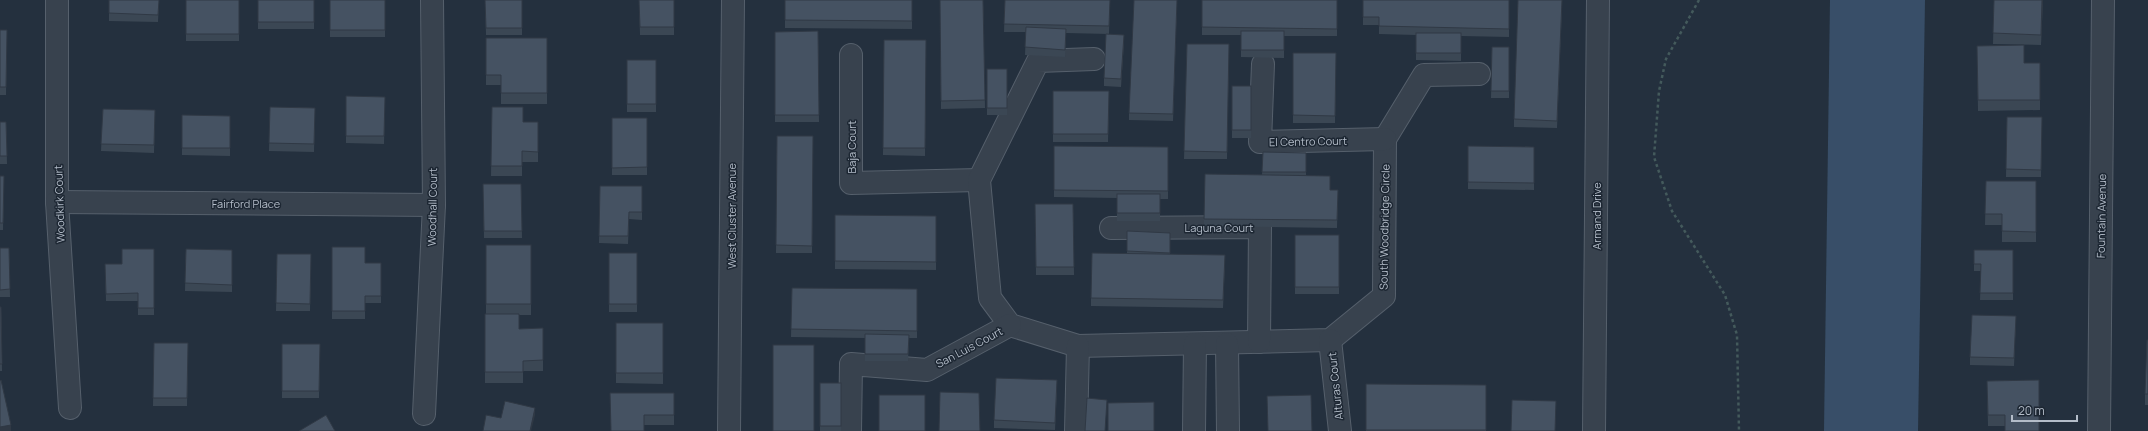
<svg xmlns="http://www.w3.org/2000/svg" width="2148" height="431" font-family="Manrope,sans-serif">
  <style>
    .water { fill: #384e68 }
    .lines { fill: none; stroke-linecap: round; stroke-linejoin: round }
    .street-casing { stroke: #56606c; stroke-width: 24 }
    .path { stroke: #445a5c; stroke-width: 2.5; stroke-dasharray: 3 3; stroke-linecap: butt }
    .street { stroke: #38424e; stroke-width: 22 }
    .wall { fill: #3b4754 }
    .shaded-wall { fill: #303945 }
    .building { fill: #455262; stroke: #303945 }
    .labels { text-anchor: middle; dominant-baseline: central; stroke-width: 3; stroke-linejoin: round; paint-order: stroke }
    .street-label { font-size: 11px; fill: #b4bdc9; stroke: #1d2733 }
  </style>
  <rect width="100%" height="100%" fill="#24303e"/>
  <polygon class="water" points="1830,0 1925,0 1918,431 1824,431"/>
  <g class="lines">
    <defs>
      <g id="street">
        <polyline points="57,0 57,202 70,408"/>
        <polyline points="851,55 851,183 979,180"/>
        <polyline points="1094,59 1038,61 979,180 990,298 1010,325 1078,346 1330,340 1384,296 1385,139 1424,75 1479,74"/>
        <polyline points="1263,64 1260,142 1385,139"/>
        <polyline points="57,202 434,205"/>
        <polyline points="1111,228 1260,227 1259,342"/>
        <polyline points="1330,340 1340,431"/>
        <polyline points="1227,344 1228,431"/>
        <polyline points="424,414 434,205 432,0"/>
        <polyline points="729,431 733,0"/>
        <polyline points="850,431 851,364 927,370 1010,325"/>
        <polyline points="1076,431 1078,346"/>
        <polyline points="1194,431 1195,344"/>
        <polyline points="1594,431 1598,0"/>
        <polyline points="2099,431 2103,0"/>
      </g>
    </defs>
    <use href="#street" class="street-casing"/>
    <polyline class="path" points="1699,0 1666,59 1659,91 1654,157 1672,211 1725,295 1737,335 1739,431"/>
    <use href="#street" class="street"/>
  </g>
  <g class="wall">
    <polygon points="109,0 159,0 158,22 109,21"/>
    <rect x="186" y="0" width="53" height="41"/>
    <rect x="258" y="0" width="56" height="29"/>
    <rect x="330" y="0" width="55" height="37"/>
    <polygon points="485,0 522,0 522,35 486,35"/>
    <polygon points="639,0 674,0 674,35 640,35"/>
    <polygon points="785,0 912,0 912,29 785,28"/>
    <polygon points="940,0 983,0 985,108 941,109"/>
    <polygon points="1005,0 1110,0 1109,34 1066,33 1065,57 1025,55 1026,32 1004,32"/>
    <polygon points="1177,0 1173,121 1129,120 1129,113"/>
    <polygon points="1202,0 1337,0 1337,36 1284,36 1284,58 1241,57 1241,35 1202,35"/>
    <polygon points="1363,0 1509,0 1509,37 1461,36 1461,61 1416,60 1416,35 1379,34 1379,25 1363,25"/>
    <polygon points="1994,0 2043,0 2041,45 1993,44"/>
    <polygon points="1562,8 1557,128 1514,127 1514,119"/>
    <polygon points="0,30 7,30 6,95 0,95"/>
    <polygon points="818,31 819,122 775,122 775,32"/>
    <polygon points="486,38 547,38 547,104 501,104 501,85 486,85"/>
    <polygon points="884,40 926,40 925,156 883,155"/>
    <polygon points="1124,42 1121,87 1104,86 1104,78"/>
    <polygon points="1187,44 1229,44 1227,159 1184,159"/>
    <polygon points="1977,46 2024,63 2040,63 2040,110 1978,111"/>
    <polygon points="1492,47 1509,47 1509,98 1491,98"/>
    <polygon points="1293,53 1336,53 1335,123 1293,123"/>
    <rect x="627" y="60" width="29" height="52"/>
    <rect x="987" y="69" width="20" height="46"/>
    <rect x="1232" y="86" width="19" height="52"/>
    <polygon points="1053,91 1109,91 1108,142 1053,142"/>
    <polygon points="346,96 385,97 384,144 346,143"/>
    <polygon points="270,107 315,108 314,152 269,151"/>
    <polygon points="492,107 523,122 538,122 538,162 522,162 522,176 491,176"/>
    <polygon points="103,109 155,110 154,153 101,151"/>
    <polygon points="182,115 230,116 230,156 182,155"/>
    <polygon points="2007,117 2042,117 2041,177 2006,177"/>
    <rect x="612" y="118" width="35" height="57"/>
    <polygon points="0,122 6,122 7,164 0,164"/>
    <polygon points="777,136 813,136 812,253 776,253"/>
    <polygon points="1054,146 1168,147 1168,199 1160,199 1160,221 1117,221 1117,198 1054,197"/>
    <polygon points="1468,146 1534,147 1534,190 1468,189"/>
    <polygon points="1263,152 1306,153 1306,175 1330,190 1338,190 1337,228 1204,226 1204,219 1262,175"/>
    <polygon points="0,176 4,176 3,230 0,230"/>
    <polygon points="1986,181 2036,181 2036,242 2002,242 2002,225 1985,225"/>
    <polygon points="483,184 521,184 522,238 484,238"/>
    <polygon points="600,186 642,186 642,220 629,219 628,244 599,243"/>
    <polygon points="1035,204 1073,204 1074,275 1036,275"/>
    <polygon points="835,215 936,216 936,270 835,269"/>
    <polygon points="1127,231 1170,233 1170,254 1225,262 1223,308 1091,306 1091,298 1127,254"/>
    <rect x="1295" y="235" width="44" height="59"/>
    <polygon points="486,245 531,245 531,315 519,315 519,329 543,328 543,371 523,371 523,383 485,383 485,314 486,314"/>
    <polygon points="332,247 365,263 381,263 381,303 365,303 365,319 332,319"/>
    <polygon points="0,248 9,248 10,297 0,297"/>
    <polygon points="154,249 154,315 138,315 138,301 106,301 105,264 122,264"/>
    <polygon points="186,249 232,250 232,292 185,291"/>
    <polygon points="1974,250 2013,250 2013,300 1980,300 1981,271 1974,271"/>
    <rect x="609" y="253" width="28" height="59"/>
    <polygon points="277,254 311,254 310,311 276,311"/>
    <polygon points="792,288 917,289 917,338 909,338 908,361 865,361 865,338 791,337"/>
    <polygon points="0,307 1,307 2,371 0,371"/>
    <polygon points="2016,316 2014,366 1970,365 1970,357"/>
    <polygon points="616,323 663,323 663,384 616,383"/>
    <polygon points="2148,340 2148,405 2145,405 2145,394"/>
    <polygon points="154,343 188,343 187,406 153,406"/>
    <polygon points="282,344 320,344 319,398 282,398"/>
    <polygon points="2039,380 2005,426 1988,426 1987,381"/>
    <rect x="820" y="383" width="21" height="48"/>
    <polygon points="1366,384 1486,385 1486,431 1366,431"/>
    <polygon points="1057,388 1055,430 994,428 994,420"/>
    <polygon points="674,393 674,425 644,425 610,431"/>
  </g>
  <g class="shaded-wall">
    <polygon points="2042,0 2043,0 2041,45 2041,35"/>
    <polygon points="1124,35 1124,42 1121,87 1121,79"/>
    <polygon points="535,408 535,415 531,431 530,431"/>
    <polygon points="11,425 11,431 0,431 0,427"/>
  </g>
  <g class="building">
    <polygon points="109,0 159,0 158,15 109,13"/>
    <rect x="186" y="0" width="53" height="34"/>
    <rect x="258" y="0" width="56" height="22"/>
    <rect x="330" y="0" width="55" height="30"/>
    <polygon points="485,0 522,0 522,28 486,28"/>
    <polygon points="639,0 674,0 674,27 640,27"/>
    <polygon points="785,0 912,0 912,21 785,20"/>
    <polygon points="940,0 983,0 985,100 941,101"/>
    <polygon points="1005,0 1110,0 1109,26 1004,24"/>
    <polygon points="1134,0 1177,0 1173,114 1129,113"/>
    <polygon points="1202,0 1337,0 1337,29 1202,27"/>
    <polygon points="1363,0 1509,0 1509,29 1379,26 1379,17 1363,17"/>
    <polygon points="1518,0 1562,0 1557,121 1514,119"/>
    <polygon points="1994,0 2042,0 2041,35 1993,33"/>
    <polygon points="1026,27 1066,29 1065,50 1025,47"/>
    <polygon points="0,30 7,30 6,87 0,87"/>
    <polygon points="818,31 819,115 775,115 775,32"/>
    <rect x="1241" y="31" width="43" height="19"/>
    <rect x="1416" y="33" width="45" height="20"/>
    <polygon points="1106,34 1124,35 1121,79 1104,78"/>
    <polygon points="486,38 547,38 547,93 501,93 501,75 486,75"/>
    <polygon points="884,40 926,40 925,148 883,148"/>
    <polygon points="1187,44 1229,44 1227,152 1184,151"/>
    <polygon points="2024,45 2024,63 2040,63 2040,100 1978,100 1977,46"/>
    <polygon points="1492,47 1509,47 1509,91 1491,91"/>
    <polygon points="1293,53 1336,53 1335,116 1293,115"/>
    <rect x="627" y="60" width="29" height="44"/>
    <rect x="987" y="69" width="20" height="39"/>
    <rect x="1232" y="86" width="19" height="44"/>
    <polygon points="1053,91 1109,91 1108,134 1053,134"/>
    <polygon points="346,96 385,97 384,136 346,136"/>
    <polygon points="270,107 315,108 314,144 269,143"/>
    <polygon points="492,107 523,107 523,122 538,122 538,152 522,151 522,166 491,166"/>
    <polygon points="103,109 155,110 154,145 101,144"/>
    <polygon points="182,115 230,116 230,148 182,148"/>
    <polygon points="2007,117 2042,117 2041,170 2006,169"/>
    <polygon points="612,118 647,118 647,167 612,168"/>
    <polygon points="0,122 6,122 7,156 0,156"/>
    <polygon points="777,136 813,136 812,246 776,245"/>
    <polygon points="1054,146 1168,147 1168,191 1054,190"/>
    <polygon points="1468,146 1534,147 1534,183 1468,182"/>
    <polygon points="1263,152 1306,153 1306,172 1262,172"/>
    <polygon points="1205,174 1330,176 1330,190 1338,190 1337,220 1204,219"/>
    <polygon points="0,176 4,176 3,223 0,223"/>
    <polygon points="1986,181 2036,181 2036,232 2002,231 2002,214 1985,214"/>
    <polygon points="483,184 521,184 522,231 484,231"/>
    <polygon points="600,186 642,186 642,212 629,212 628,236 599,236"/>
    <rect x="1117" y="194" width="43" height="19"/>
    <polygon points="1035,204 1073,204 1074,267 1036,267"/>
    <polygon points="835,215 936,216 936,262 835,261"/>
    <polygon points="1127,231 1170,233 1170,253 1127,251"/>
    <rect x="1295" y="235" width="44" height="52"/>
    <rect x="486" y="245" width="45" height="59"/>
    <polygon points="332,247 365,247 365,263 381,263 381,296 365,296 365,311 332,311"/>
    <polygon points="0,248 9,248 10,289 0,290"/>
    <polygon points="122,249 154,249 154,308 138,308 138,293 106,294 105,264 122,264"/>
    <polygon points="186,249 232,250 232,285 185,283"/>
    <polygon points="1974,250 2013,250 2013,293 1980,293 1981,264 1974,264"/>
    <rect x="609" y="253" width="28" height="51"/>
    <polygon points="1092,253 1225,255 1223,300 1091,298"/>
    <polygon points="277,254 311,254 310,304 276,303"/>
    <polygon points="792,288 917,289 917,331 791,329"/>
    <polygon points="0,307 1,307 2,364 0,364"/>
    <polygon points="485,314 519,314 519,329 543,328 543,360 523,361 523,372 485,372"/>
    <polygon points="1972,315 2016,316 2014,358 1970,357"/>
    <rect x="616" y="323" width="47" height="50"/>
    <polygon points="865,334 909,335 908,354 865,354"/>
    <polygon points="2147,340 2148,340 2148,394 2145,394"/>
    <polygon points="154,343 188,343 187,398 153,398"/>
    <polygon points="282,344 320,344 319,391 282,391"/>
    <rect x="773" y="345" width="41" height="86"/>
    <polygon points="996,378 1057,380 1055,423 994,420"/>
    <polygon points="1,380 11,425 0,427 0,381"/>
    <polygon points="2039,380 2039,431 2005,431 2005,415 1988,415 1987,381"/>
    <rect x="820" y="383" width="21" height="43"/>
    <polygon points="1366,384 1486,385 1486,430 1366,430"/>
    <polygon points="940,392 979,393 980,431 939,431"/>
    <polygon points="610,393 674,393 674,415 644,415 644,431 611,431"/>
    <rect x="879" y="395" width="46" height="36"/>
    <polygon points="1311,395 1312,431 1268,431 1267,396"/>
    <polygon points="1087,398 1107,400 1105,431 1085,431"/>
    <polygon points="1512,400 1556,401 1555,431 1511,431"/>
    <polygon points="505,401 535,408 530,431 483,431 486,415 501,418"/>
    <polygon points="1154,402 1154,431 1108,431 1108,403"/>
    <polygon points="326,415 335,431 299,431"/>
  </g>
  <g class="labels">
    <g class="street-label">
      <text transform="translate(1308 141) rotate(-1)">El Centro Court</text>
      <text transform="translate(851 147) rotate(-90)">Baja Court</text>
      <text x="246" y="203">Fairford Place</text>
      <text transform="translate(59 204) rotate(-92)">Woodkirk Court</text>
      <text transform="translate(432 207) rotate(-89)">Woodhall Court</text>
      <text transform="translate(731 216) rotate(-90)">West Cluster Avenue</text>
      <text transform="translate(1596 216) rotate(-90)">Armand Drive</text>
      <text transform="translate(2101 216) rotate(-89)">Fountain Avenue</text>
      <text x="1219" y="227">Laguna Court</text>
      <text transform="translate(1384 227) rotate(-89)">South Woodbridge Circle</text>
      <text transform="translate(969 347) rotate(-28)">San Luis Court</text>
      <text transform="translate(1335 386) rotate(-96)">Alturas Court</text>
    </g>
  </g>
  <path d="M2012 415v6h65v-6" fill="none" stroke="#b4bdc9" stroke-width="2"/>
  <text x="2018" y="415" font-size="12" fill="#b4bdc9" stroke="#1d2733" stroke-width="3" paint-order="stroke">20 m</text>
</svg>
